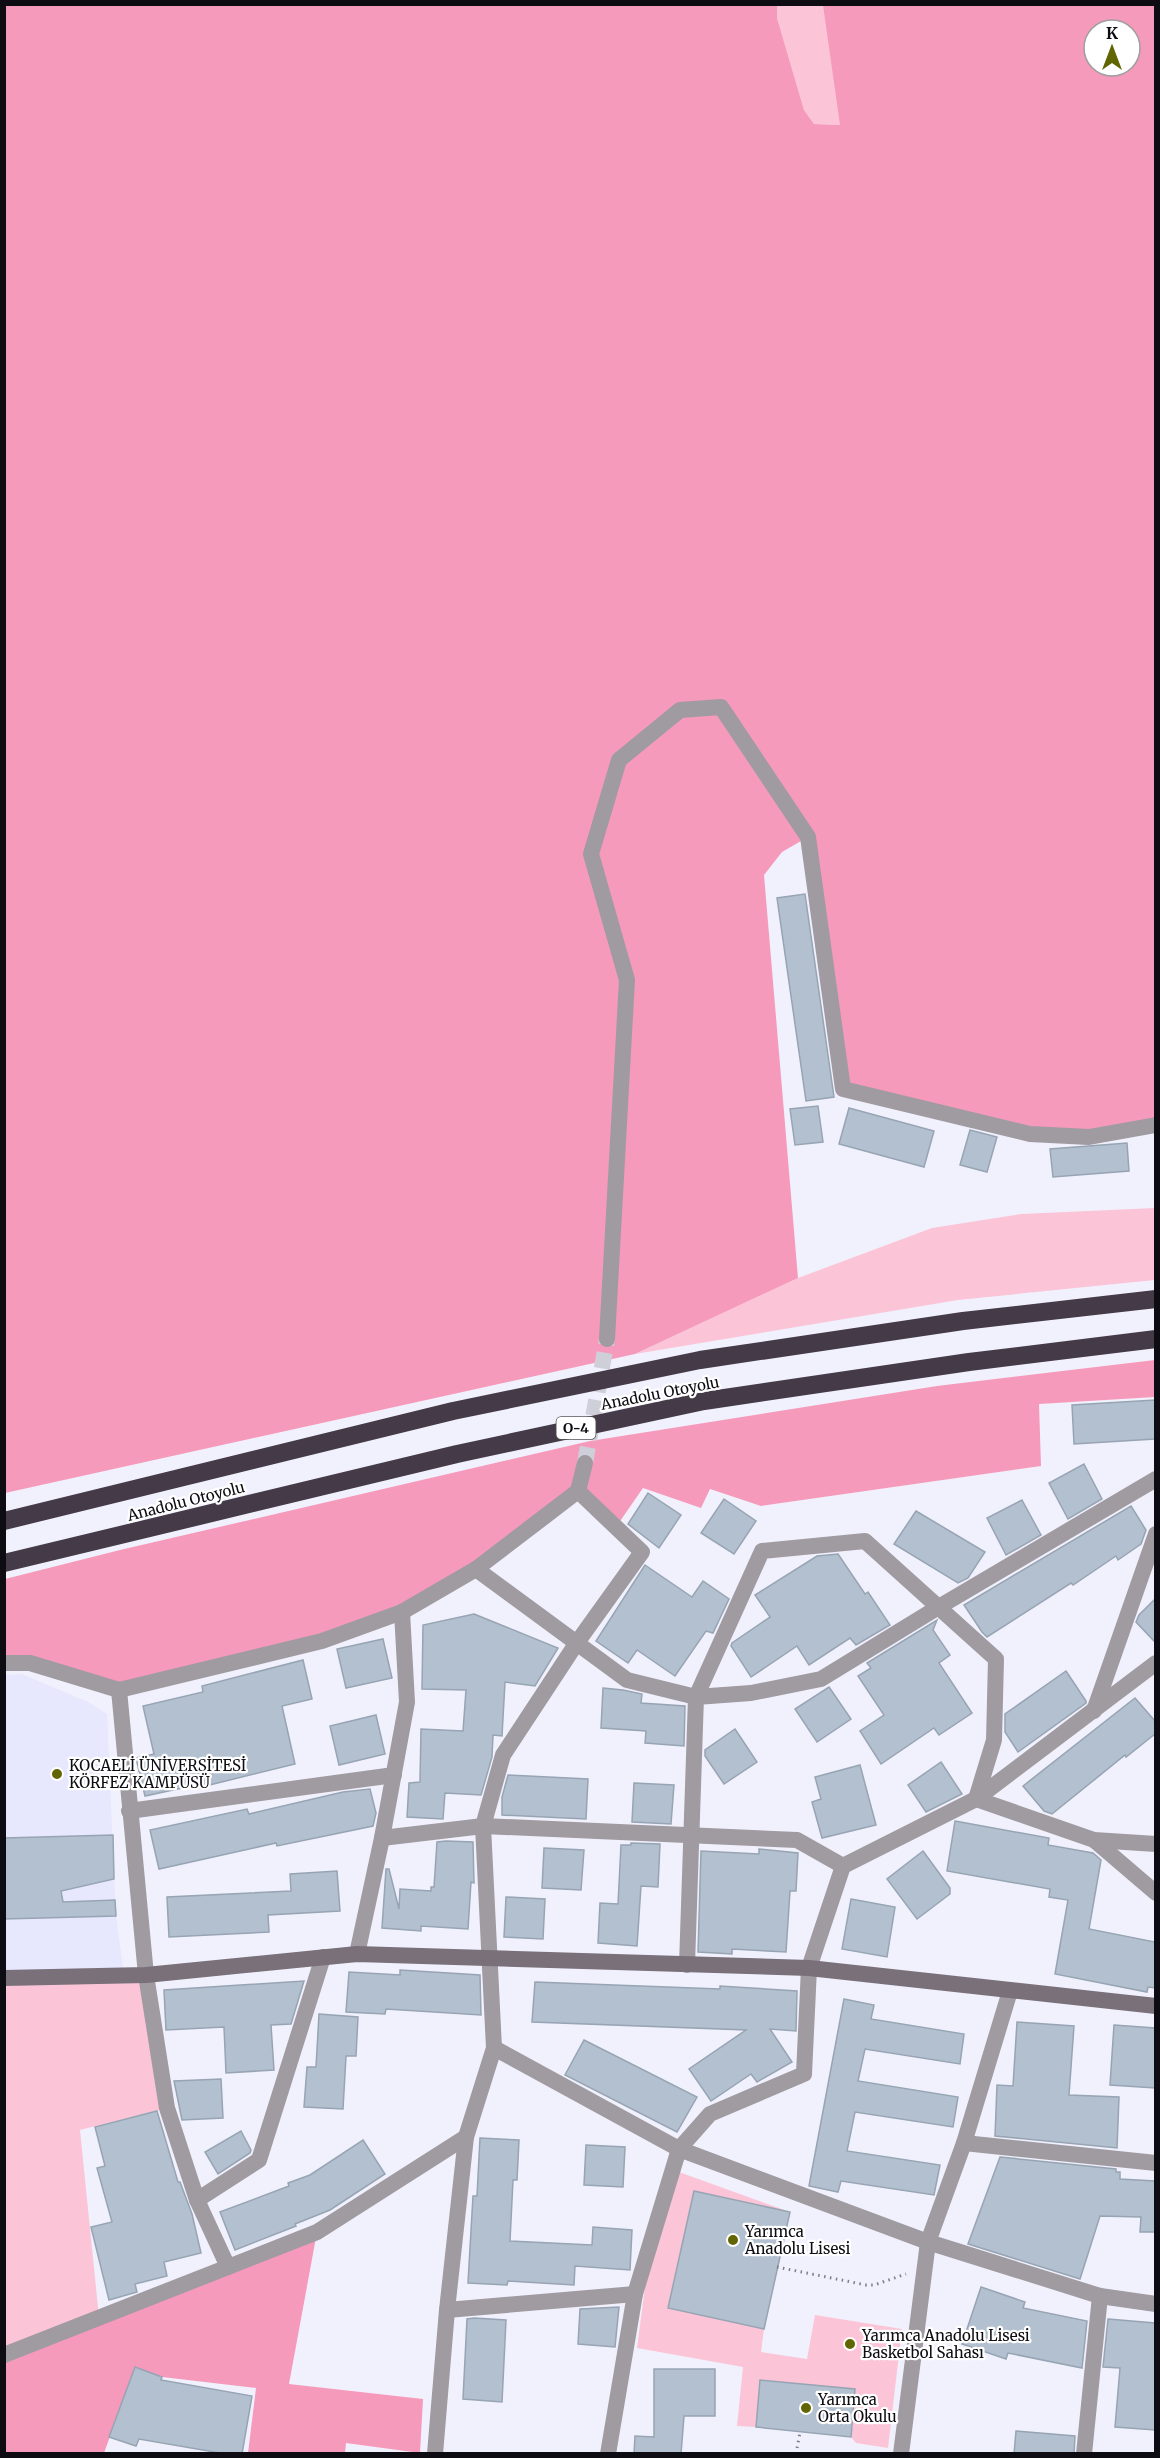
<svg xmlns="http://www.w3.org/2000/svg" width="1160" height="2458" font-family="Merriweather,serif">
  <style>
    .built { fill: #e7e7fd }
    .green { fill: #fbc5d7 }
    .forest { fill: #f69abb; fill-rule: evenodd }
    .building { fill: #b2c0cf; stroke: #97a4b3; stroke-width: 1.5 }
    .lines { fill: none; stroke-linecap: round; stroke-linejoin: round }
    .minor-tunnel { stroke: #cfcfda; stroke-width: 16; stroke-dasharray: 16 8; stroke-linecap: butt }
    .path { stroke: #7d7d86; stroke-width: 3; stroke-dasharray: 1.5 4.5; stroke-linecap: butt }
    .minor { stroke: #a09aa1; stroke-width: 16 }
    .secondary { stroke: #79707a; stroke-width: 16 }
    .motorway { stroke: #453a47; stroke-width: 18 }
    .poi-dot { fill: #616602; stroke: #fff; stroke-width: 2 }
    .labels { text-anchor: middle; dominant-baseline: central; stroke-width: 4.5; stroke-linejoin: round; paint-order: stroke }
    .shield { fill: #fff; stroke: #555559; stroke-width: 1.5 }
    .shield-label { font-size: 14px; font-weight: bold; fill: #0c0c12 }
    .street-label { font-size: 15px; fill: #0c0c12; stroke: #fff }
    .poi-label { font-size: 15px; fill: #0c0c12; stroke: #fff; text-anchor: start }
  </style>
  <rect width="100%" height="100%" fill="#f1f1fd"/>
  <polygon class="built" points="22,1674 88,1702 107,1714 116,1916 124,1975 5,1978 4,1675"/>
  <g class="green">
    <polygon points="773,5 871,5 841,125 814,124 804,110"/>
    <polygon points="1155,1208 1155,1280 958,1300 635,1354 798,1278 932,1228 1021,1214"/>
    <polygon points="146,1975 167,2108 80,2130 99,2317 5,2355 5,1978"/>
    <polygon points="679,2172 790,2212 694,2191 668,2307 764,2329 761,2352 807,2359 815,2315 902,2329 888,2448 856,2443 851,2437 855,2389 761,2380 756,2427 737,2426 743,2367 637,2348 645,2287"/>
  </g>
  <g class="forest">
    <path d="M4,5H777V18L804,110L814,124L840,125L823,5H1155V1125L1030,1134L843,1089L808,837L782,852L764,875L798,1278L635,1354L5,1493ZM1094,30H1130V66H1094Z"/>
    <polygon points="1155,1360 1155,1397 1039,1404 1041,1466 761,1506 710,1489 701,1508 643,1488 616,1527 578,1491 402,1612 119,1690 5,1663 5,1579 120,1550 590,1441 937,1386"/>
    <polygon points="317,2232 289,2384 423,2399 420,2453 346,2443 345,2453 248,2453 256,2388 162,2377 135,2367 104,2453 5,2454 5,2355"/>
  </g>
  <g class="building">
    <polygon points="805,894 834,1097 806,1101 777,898"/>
    <polygon points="818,1106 823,1142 795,1145 790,1109"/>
    <polygon points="849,1108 934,1131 924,1167 839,1144"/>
    <polygon points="970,1130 997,1137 987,1172 960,1165"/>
    <polygon points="1127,1143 1129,1171 1053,1177 1050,1149"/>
    <polygon points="1155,1400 1155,1439 1074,1444 1072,1405"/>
    <polygon points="1084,1464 1102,1499 1068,1519 1049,1483"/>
    <polygon points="648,1493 681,1515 659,1548 628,1524"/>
    <polygon points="724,1499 756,1521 734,1554 701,1533"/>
    <polygon points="1022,1500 1041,1535 1006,1555 987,1518"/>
    <polygon points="1131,1506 1146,1530 1141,1544 1118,1560 1116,1556 1073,1585 1071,1583 987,1637 982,1632 964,1605"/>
    <polygon points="916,1511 985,1552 968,1578 958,1583 894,1544"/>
    <polygon points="838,1554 865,1594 868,1592 890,1625 856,1645 850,1638 809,1665 797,1646 751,1677 731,1646 732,1643 770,1617 755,1595 817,1556"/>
    <polygon points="645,1565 692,1597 703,1581 729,1599 713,1633 706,1631 675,1676 637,1650 628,1663 596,1641"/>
    <polygon points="1155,1599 1155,1642 1136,1622 1139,1615"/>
    <polygon points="474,1614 558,1648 535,1686 505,1682 502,1736 493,1735 492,1757 481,1795 445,1793 443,1819 407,1817 409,1783 420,1782 421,1729 463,1731 466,1690 422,1689 423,1625"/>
    <polygon points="937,1620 933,1630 950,1655 939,1663 972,1713 939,1735 934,1728 881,1764 860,1731 884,1715 858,1676 871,1668 867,1663"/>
    <polygon points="383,1639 392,1678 346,1688 337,1649"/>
    <polygon points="303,1660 312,1699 282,1706 295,1764 197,1788 196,1785 145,1796 136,1758 154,1754 143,1706 203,1692 202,1686"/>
    <polygon points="1066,1671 1086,1701 1086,1703 1018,1752 1005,1732 1005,1714"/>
    <polygon points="829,1687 851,1719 817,1742 795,1709"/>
    <polygon points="603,1688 623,1690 642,1694 641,1703 685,1706 684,1746 645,1743 646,1731 601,1728"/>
    <polygon points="1135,1698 1155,1721 1155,1734 1126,1757 1125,1755 1052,1814 1044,1811 1023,1786"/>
    <polygon points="376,1715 385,1754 339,1765 330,1726"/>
    <polygon points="735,1729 757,1762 724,1784 705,1756 705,1750"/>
    <polygon points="941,1762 962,1794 926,1812 908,1785"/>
    <polygon points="860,1765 876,1825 822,1838 812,1802 821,1799 815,1777"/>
    <polygon points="508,1775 588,1779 586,1819 502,1815 502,1797"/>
    <polygon points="634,1783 674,1785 671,1824 632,1822"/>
    <polygon points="370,1789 376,1813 373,1826 277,1846 276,1843 159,1869 150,1830 247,1809 249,1814 343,1792"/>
    <polygon points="955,1821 1049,1838 1048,1845 1093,1853 1101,1860 1089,1929 1155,1942 1155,1988 1148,1987 1147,1992 1055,1974 1068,1900 1049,1897 1050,1889 947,1871"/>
    <polygon points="113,1835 114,1879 61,1891 63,1902 115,1900 116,1916 4,1919 4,1838"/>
    <polygon points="446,1841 473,1842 474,1883 471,1882 468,1929 421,1926 421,1931 382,1928 386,1869 389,1869 399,1909 400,1889 431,1891 431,1887 434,1887 437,1842"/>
    <polygon points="631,1843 660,1844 658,1887 641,1886 637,1946 598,1943 600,1903 618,1904 621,1845 631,1845"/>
    <polygon points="544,1848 584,1850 581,1890 542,1888"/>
    <polygon points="759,1849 798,1853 796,1891 790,1891 786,1952 732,1949 732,1954 698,1952 701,1851 759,1854"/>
    <polygon points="923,1851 950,1888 950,1894 917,1919 887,1879"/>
    <polygon points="337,1871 340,1911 268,1915 269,1932 169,1937 167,1897 291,1891 290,1874"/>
    <polygon points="506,1897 545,1899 543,1939 504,1937"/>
    <polygon points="851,1899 895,1907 887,1957 842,1949"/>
    <polygon points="400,1970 480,1975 481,2015 386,2009 385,2014 346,2012 349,1972 400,1975"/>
    <polygon points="304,1981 291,2024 271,2025 274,2070 226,2073 224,2027 166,2030 164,1990"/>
    <polygon points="535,1982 720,1989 720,1986 797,1991 796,2031 770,2029 792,2062 757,2082 751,2074 711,2101 689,2069 746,2030 532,2022"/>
    <polygon points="844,1999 874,2005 871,2019 964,2034 960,2064 865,2049 858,2081 958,2097 953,2127 855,2112 847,2151 940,2165 934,2195 841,2181 838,2192 809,2186"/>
    <polygon points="319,2014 358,2017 356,2056 346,2056 343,2109 304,2107 307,2067 316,2067"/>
    <polygon points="1017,2022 1074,2026 1069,2095 1119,2097 1117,2148 995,2136 997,2085 1013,2086"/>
    <polygon points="1114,2025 1155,2028 1155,2088 1110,2085"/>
    <polygon points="584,2040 697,2097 677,2132 565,2075"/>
    <polygon points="221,2079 223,2118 182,2120 174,2081"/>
    <polygon points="157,2111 178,2182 180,2182 192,2214 201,2253 164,2262 167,2276 135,2284 137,2292 109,2300 91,2227 112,2222 97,2168 105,2166 95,2127"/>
    <polygon points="241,2131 251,2150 250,2153 218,2174 205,2152"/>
    <polygon points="480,2138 519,2140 517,2180 513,2180 510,2241 592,2245 593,2227 632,2230 630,2270 575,2266 574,2285 508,2281 507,2285 468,2283 473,2196 477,2196"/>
    <polygon points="363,2140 385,2174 330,2210 295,2224 296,2226 235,2250 220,2212 289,2186 288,2183 310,2175"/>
    <polygon points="586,2145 625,2147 623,2187 584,2185"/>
    <polygon points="1000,2157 1116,2169 1116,2172 1120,2172 1120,2179 1155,2181 1155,2232 1140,2232 1141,2217 1100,2216 1080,2279 968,2244"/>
    <polygon points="694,2191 790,2212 764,2329 668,2308"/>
    <polygon points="981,2287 1025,2302 1023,2308 1087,2321 1082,2368 1008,2353 1006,2359 962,2344"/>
    <polygon points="619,2307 615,2347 578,2344 580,2309"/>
    <polygon points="474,2318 506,2320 502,2402 463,2399 467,2319"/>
    <polygon points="1108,2319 1155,2323 1155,2430 1115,2427 1120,2368 1103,2367"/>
    <polygon points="135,2367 162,2377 161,2380 252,2396 242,2454 226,2454 139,2439 136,2446 109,2437"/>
    <polygon points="654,2369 715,2369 715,2416 684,2416 681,2454 634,2454 635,2436 654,2437"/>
    <polygon points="760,2380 855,2389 851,2437 756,2427"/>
    <polygon points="1016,2431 1075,2436 1074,2454 1014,2454"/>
  </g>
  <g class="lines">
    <polyline class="minor-tunnel" points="585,1463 607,1339"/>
    <g class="path">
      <polyline points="777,2267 866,2285 874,2285 906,2274"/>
      <polyline points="796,2454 800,2432"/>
    </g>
    <g class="minor">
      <polyline points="607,1339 627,980 591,854 619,760 680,710 721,707 808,837 843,1089 1030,1134 1089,1137 1156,1125"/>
      <polyline points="476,1569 627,1680 696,1697 751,1693 821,1679 937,1608 1156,1479"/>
      <polyline points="4,1663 30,1663 119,1690"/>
      <polyline points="1094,1711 1156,1534"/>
      <polyline points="129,1811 394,1775"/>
      <polyline points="382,1838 483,1826 797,1840 843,1866"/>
      <polyline points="1094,1840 1156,1893"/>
      <polyline points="357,1954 382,1838 407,1702 402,1612"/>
      <polyline points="687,1965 696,1697 762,1551 865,1541 996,1659 994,1740 976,1799 1094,1840 1156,1844"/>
      <polyline points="494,2048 679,2149 928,2242 1100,2296 1156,2304"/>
      <polyline points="964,2143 1156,2163"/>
      <polyline points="197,2200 259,2160 323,1957"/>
      <polyline points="228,2267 197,2200 167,2108 146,1975 119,1690 322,1641 402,1612 476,1569 578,1491 585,1463"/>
      <polyline points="447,2310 635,2294"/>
      <polyline points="4,2355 317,2232 466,2137"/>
      <polyline points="435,2454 447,2310 466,2137 494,2048 483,1826 503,1755 576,1644 642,1552 578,1491"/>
      <polyline points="608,2454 635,2294 679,2149 710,2114 804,2074 809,1968 843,1866 976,1799 1156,1663"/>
      <polyline points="901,2454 928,2242 964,2143 1010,1991"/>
      <polyline points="1084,2454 1100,2296"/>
    </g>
    <polyline class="secondary" points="4,1978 146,1975 357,1954 809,1968 1156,2006"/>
    <g class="motorway">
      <polyline points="4,1521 453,1411 700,1360 963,1321 1156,1299"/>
      <polyline points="4,1563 457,1454 704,1401 969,1362 1156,1339"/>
    </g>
  </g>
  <g class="poi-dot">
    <circle cx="57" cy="1774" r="6"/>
    <circle cx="733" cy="2240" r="6"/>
    <circle cx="850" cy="2344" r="6"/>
    <circle cx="806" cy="2408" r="6"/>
  </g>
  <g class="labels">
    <rect class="shield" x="556.5" y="1417" width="39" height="22" rx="4.5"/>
    <g class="shield-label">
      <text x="576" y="1428">O-4</text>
    </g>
    <g class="street-label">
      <text transform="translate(660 1393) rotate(-11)">Anadolu Otoyolu</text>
      <text transform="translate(186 1501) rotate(-14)">Anadolu Otoyolu</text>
    </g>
    <g class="poi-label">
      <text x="69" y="1765">KOCAELİ ÜNİVERSİTESİ<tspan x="69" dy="17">KÖRFEZ KAMPÜSÜ</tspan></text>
      <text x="745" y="2231">Yarımca<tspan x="745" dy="17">Anadolu Lisesi</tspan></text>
      <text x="862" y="2335">Yarımca Anadolu Lisesi<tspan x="862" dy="17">Basketbol Sahası</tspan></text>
      <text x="818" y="2399">Yarımca<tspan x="818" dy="17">Orta Okulu</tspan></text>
    </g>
  </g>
  <rect width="1160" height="2458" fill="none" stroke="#0c0c12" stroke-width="12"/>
  <g transform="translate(1112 48)"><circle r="28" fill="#ffffff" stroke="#9e9ea0" stroke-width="1.5"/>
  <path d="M0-4.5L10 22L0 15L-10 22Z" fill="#616602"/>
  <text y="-9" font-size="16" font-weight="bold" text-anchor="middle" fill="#0c0c12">K</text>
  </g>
</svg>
